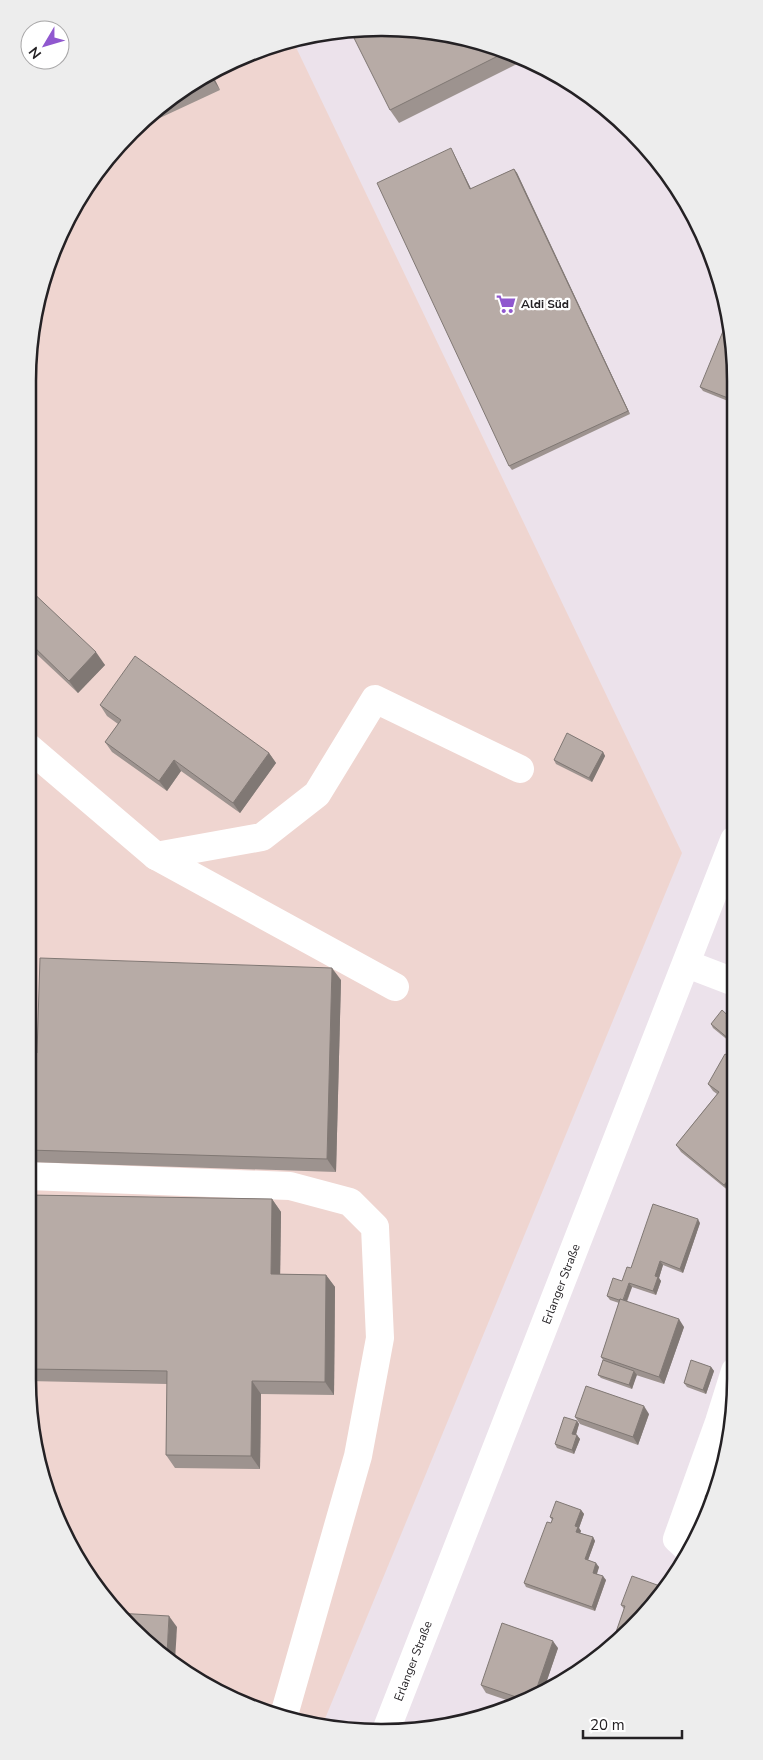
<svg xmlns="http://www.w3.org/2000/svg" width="763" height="1760" font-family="'Nunito Sans',sans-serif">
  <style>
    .industrial { fill: #efd5d0 }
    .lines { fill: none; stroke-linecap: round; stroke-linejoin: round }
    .minor { stroke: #fff; stroke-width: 28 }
    .major { stroke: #fff; stroke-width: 28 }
    .wall { fill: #9d938f }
    .shaded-wall { fill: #807874 }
    .building { fill: #b7aba6; stroke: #807874 }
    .labels { text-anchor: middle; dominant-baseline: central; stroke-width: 4.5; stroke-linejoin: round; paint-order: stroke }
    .poi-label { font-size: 12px; font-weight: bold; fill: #242124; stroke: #fff; text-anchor: start }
    .street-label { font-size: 12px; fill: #242124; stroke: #fff }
    .rim { fill: none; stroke: #242124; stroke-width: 2.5 }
  </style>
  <rect width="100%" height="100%" fill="#ece2eb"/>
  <polygon class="industrial" points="292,39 682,853 322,1726 313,1726 205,1685 115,1612 75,1555 46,1493 28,1379 28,381 46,267 75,204 116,148 166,100 225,64"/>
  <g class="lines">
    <g class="minor">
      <polyline points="28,747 156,856 262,837 317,794 375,699 520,769"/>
      <polyline points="156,856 395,987"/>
      <polyline points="687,964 734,982"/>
      <polyline points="28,1176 290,1186 350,1202 375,1227 380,1338 358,1456 284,1715"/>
      <polyline points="690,1551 677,1539 719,1422 735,1371"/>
    </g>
    <polyline class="major" points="387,1728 734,840"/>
  </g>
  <g class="wall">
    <polygon points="496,46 523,61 399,123 390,110"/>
    <polygon points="211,72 220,90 134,130 166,100"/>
    <polygon points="453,152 471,189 514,169 517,173 630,414 512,470 509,466"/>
    <polygon points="732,335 733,403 703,391 700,387"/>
    <polygon points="28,588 105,665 78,693 28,646"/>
    <polygon points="100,705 269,753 276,763 240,813 181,771 167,791 112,752 105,742 118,724 107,716"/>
    <polygon points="603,752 605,756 592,782 556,764 554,760"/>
    <polygon points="341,980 336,1172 28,1162 28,1052 37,1053"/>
    <polygon points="734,1021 735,1046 713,1028 711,1024"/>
    <polygon points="735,1059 735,1186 730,1192 681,1152 676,1145 717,1094 713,1091 708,1084"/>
    <polygon points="28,1195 272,1199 281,1212 280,1274 326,1275 335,1287 334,1395 261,1394 260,1469 175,1468 166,1455 167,1384 28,1381"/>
    <polygon points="700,1223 683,1273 663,1265 659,1278 661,1281 656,1295 632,1287 627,1302 684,1327 664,1384 636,1375 632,1389 601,1378 598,1375 603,1360 601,1357 619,1303 610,1300 607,1296 622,1281 631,1268"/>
    <polygon points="711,1367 714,1371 706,1394 687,1387 684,1383"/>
    <polygon points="649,1414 638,1445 580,1424 575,1417"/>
    <polygon points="577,1421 579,1424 576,1435 580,1439 574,1454 557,1448 555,1444"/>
    <polygon points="717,1493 699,1531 697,1528 710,1505 705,1497"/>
    <polygon points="581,1510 584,1514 579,1528 581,1531 580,1533 593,1537 595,1541 588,1560 599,1567 597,1574 606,1580 595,1611 526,1587 524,1583 551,1523 552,1520 550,1517"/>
    <polygon points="621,1605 648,1612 618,1636 616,1632 624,1609"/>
    <polygon points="558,1648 543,1692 518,1704 486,1693 481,1685"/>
  </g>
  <g class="shaded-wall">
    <polygon points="211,72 220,90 211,77 209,74"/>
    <polygon points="451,148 453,152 473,193 470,189"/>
    <polygon points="514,169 517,173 630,414 628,411"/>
    <polygon points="96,652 105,665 78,693 69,681"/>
    <polygon points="603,752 605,756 592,782 589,778"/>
    <polygon points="269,753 276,763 240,813 233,803"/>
    <polygon points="174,760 181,771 167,791 159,781"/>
    <polygon points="332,968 341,980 336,1172 327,1159"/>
    <polygon points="735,1172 735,1186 730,1192 724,1185"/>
    <polygon points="272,1199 281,1212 280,1286 271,1274"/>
    <polygon points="698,1219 700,1223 683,1273 680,1269"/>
    <polygon points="660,1261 663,1265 659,1278 661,1281 656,1295 653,1291 655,1276"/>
    <polygon points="326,1275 335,1287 334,1395 325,1382"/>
    <polygon points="629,1283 632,1287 625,1305 623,1302"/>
    <polygon points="679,1319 684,1327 664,1384 659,1377"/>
    <polygon points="711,1367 714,1371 706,1394 703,1390"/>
    <polygon points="634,1371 637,1375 632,1389 629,1385"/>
    <polygon points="252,1381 261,1394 260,1469 251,1456"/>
    <polygon points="644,1406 649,1414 638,1445 633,1437"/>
    <polygon points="577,1421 579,1424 575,1437 572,1434"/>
    <polygon points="577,1435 580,1439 574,1454 572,1450"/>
    <polygon points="581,1510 584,1514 579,1528 581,1531 579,1536 576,1532 575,1526"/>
    <polygon points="593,1537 595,1541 587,1563 585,1559"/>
    <polygon points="596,1563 599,1567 596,1576 593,1573"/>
    <polygon points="603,1576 606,1580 595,1611 592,1607"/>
    <polygon points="169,1616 177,1627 175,1661 167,1655"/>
    <polygon points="553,1641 558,1648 543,1692 534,1696"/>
  </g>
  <g class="building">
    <polygon points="359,28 428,31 496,46 506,52 390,110 350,30"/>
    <polygon points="209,74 211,77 183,90"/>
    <polygon points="451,148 470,189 514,169 628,411 509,466 377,183"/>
    <polygon points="728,319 732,335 733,400 700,387"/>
    <polygon points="28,588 96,652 69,681 28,641"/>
    <polygon points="135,656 269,753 233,803 174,760 159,781 105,742 121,720 100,705"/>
    <polygon points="567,733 603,752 589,778 554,760"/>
    <polygon points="40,958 332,968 327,1159 28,1150 28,1052 37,1053"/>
    <polygon points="722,1010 734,1021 735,1044 711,1024"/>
    <polygon points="725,1054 735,1059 735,1098 732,1103 735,1105 735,1172 724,1185 676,1145 719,1092 708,1084"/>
    <polygon points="28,1195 272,1199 271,1274 326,1275 325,1382 252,1381 251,1456 166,1455 167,1371 28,1369"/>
    <polygon points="653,1204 698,1219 680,1269 660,1261 655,1276 658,1277 653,1291 629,1283 623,1300 620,1299 619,1300 607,1296 613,1278 622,1281 627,1267 631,1268"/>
    <polygon points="620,1299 679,1319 659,1377 601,1357"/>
    <polygon points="603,1360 634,1371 629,1385 598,1375"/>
    <polygon points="691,1360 711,1367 703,1390 684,1383"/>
    <polygon points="586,1386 644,1406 633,1437 575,1417"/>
    <polygon points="564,1417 577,1421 572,1434 577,1435 572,1450 555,1444"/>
    <polygon points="719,1471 720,1471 717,1493 700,1529 697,1528 712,1501 705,1497"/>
    <polygon points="556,1501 581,1510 575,1526 578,1527 576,1532 593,1537 585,1559 596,1563 593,1573 603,1576 592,1607 524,1583 547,1522 551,1523 553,1518 550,1517"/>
    <polygon points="632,1576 660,1586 661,1583 667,1585 648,1612 621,1634 616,1632 625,1606 621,1605"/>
    <polygon points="117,1613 169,1616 167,1655"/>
    <polygon points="502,1623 553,1641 534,1696 525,1700 481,1685"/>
  </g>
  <defs>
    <symbol id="supermarket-bare" viewBox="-9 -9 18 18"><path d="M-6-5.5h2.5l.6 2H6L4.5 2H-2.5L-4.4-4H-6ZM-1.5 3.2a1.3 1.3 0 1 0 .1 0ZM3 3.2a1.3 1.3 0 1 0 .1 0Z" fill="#9058cf" stroke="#fff" stroke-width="2.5" paint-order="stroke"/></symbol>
  </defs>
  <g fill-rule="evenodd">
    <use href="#supermarket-bare" x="492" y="290" width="28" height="28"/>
  </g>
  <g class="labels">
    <g class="poi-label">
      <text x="521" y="304">Aldi Süd</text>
    </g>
    <g class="street-label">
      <text transform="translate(561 1284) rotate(-69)">Erlanger Straße</text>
      <text transform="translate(413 1661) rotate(-69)">Erlanger Straße</text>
    </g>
  </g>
  <path d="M0 0H763V1760H0ZM381 36H382A345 345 0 0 1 727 381V1379A345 345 0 0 1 382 1724H381A345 345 0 0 1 36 1379V381A345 345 0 0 1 381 36Z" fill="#ededed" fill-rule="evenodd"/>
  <path class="rim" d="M381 36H382A345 345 0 0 1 727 381V1379A345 345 0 0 1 382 1724H381A345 345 0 0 1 36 1379V381A345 345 0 0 1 381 36Z"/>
  <g transform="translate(45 45) rotate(232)"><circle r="24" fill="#ffffff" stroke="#a7a6a7"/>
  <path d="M0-4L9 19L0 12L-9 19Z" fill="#9058cf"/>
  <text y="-8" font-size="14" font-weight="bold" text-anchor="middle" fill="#242124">N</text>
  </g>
  <path d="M583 1730v8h99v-8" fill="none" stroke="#242124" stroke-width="2.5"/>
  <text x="590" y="1730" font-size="15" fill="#242124" stroke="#ffffff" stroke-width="4" paint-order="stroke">20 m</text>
</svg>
